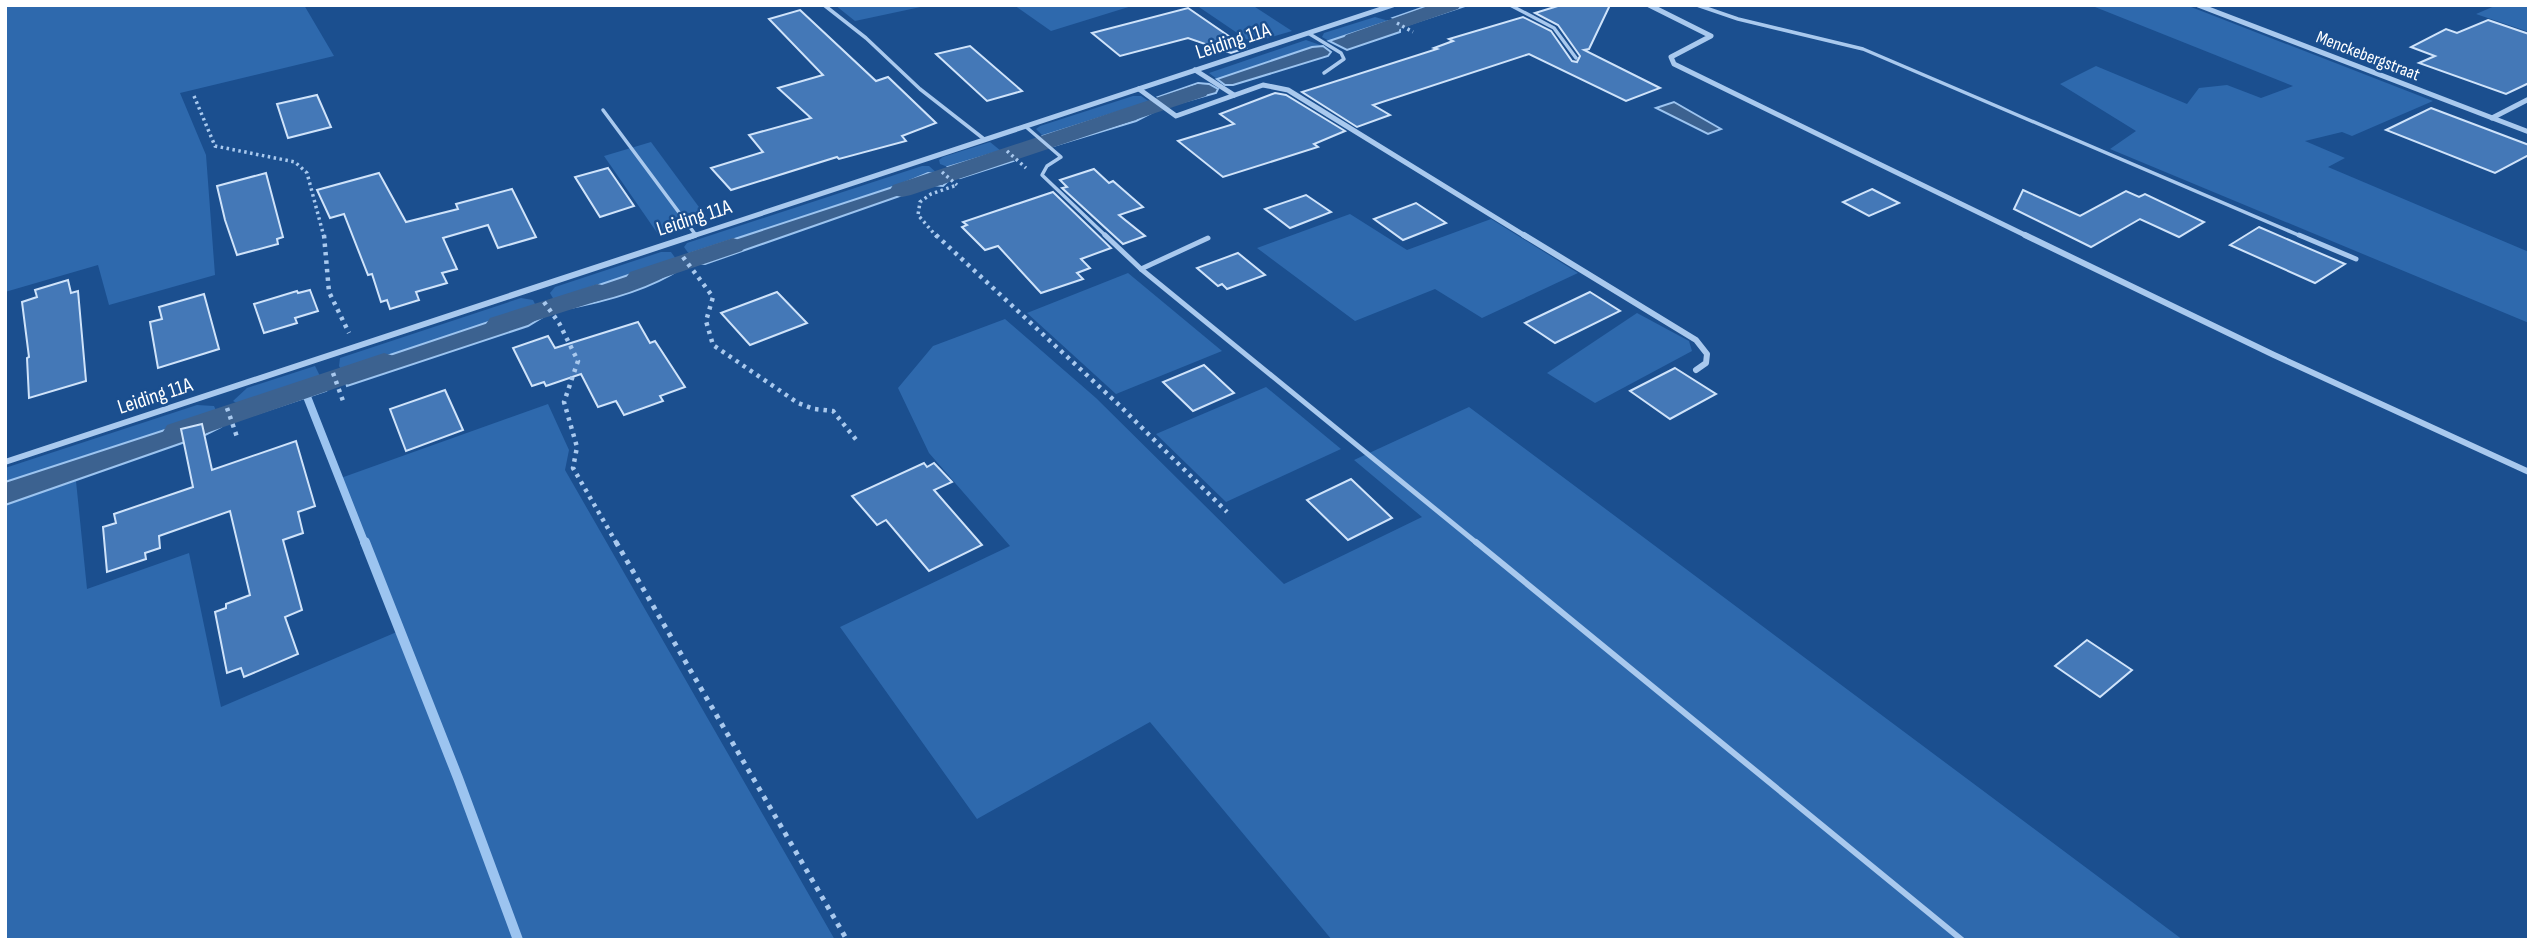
<svg xmlns="http://www.w3.org/2000/svg" width="2534" height="945" font-family="'Sofia Sans Condensed',sans-serif">
  <style>
    .green { fill: #2e69ad }
    .water { fill: #3c6290; stroke: #9cc4f0; stroke-width: 2 }
    .lines { fill: none; stroke-linecap: round; stroke-linejoin: round }
    .stream-far1 { stroke: #9cc4f0; stroke-width: 8 }
    .stream { stroke: #9cc4f0; stroke-width: 10 }
    .canal { fill: #3c6290; fill-rule: evenodd }
    .building { fill: #4478b7; stroke: #cfe3fa; stroke-width: 2 }
    .path-far2 { stroke: #a9c9ee; stroke-width: 3.5; stroke-dasharray: 2.5 3.5; stroke-linecap: butt }
    .path-far1 { stroke: #a9c9ee; stroke-width: 4.5; stroke-dasharray: 3.5 5; stroke-linecap: butt }
    .path { stroke: #a9c9ee; stroke-width: 5; stroke-dasharray: 4.5 6; stroke-linecap: butt }
    .lane-far2 { stroke: #a9c9ee; stroke-width: 3.5 }
    .lane-far1 { stroke: #a9c9ee; stroke-width: 5 }
    .lane { stroke: #a9c9ee; stroke-width: 6 }
    .street-far1 { stroke: #a9c9ee; stroke-width: 5 }
    .street { stroke: #a9c9ee; stroke-width: 6 }
    .labels { text-anchor: middle; dominant-baseline: central; stroke-width: 5; stroke-linejoin: round; paint-order: stroke }
    .far-street-label { font-size: 18px; fill: #fff; stroke: #1b4f8f }
    .street-label { font-size: 21px; fill: #fff; stroke: #1b4f8f }
  </style>
  <rect width="100%" height="100%" fill="#1b4f8f"/>
  <g class="green">
    <polygon points="5,5 304,5 334,56 180,93 206,155 215,275 109,305 98,265 5,292"/>
    <polygon points="835,5 930,5 855,21"/>
    <polygon points="1014,5 1135,5 1051,31"/>
    <polygon points="1196,5 1252,5 1292,31 1252,43"/>
    <polygon points="2090,5 2186,5 2433,101 2352,136 2342,132 2305,141 2345,158 2328,167 2529,252 2529,323 2110,149 2136,131 2060,84 2096,66 2187,104 2199,88 2227,85 2261,98 2293,86"/>
    <polygon points="2497,5 2529,5 2529,32 2476,14"/>
    <polygon points="1375,17 1389,21 1329,41 1322,37 1324,33"/>
    <polygon points="1306,40 1323,46 1312,47 1217,79 1209,73"/>
    <polygon points="1133,96 1141,96 1150,102 1043,136 1036,129 1040,126"/>
    <polygon points="651,142 710,222 660,237 604,156"/>
    <polygon points="990,142 1001,151 948,167 940,164 939,160 943,157"/>
    <polygon points="922,166 929,166 938,174 928,173 902,184 689,254 684,247 687,243"/>
    <polygon points="1350,214 1407,250 1491,219 1578,273 1482,318 1435,289 1355,321 1257,248"/>
    <polygon points="661,252 671,252 676,259 554,300 550,293 555,287"/>
    <polygon points="1128,273 1222,351 1116,394 1027,313"/>
    <polygon points="521,298 533,300 537,308 521,311 342,371 339,366 340,358"/>
    <polygon points="1637,313 1689,341 1692,351 1595,403 1547,373"/>
    <polygon points="1005,319 1096,398 1284,584 1422,517 1354,460 1469,407 2183,940 1332,940 1150,722 977,819 840,627 1010,546 929,453 898,388 933,346"/>
    <polygon points="315,366 321,378 240,405 233,401 247,388"/>
    <polygon points="1266,387 1341,449 1226,502 1156,434"/>
    <polygon points="548,404 569,450 565,470 835,940 5,940 5,505 76,481 87,589 189,553 221,707 399,631 338,479"/>
    <polygon points="197,405 214,406 217,413 5,482 5,468"/>
  </g>
  <g class="water">
    <polygon points="1430,5 1468,5 1407,25 1393,18"/>
    <polygon points="1389,21 1400,28 1400,32 1347,50 1329,41"/>
    <polygon points="1323,46 1331,52 1328,56 1233,85 1225,85 1217,79 1312,47"/>
    <polygon points="1198,83 1209,84 1218,89 1216,93 1169,106 1158,97"/>
    <polygon points="1150,102 1159,109 1136,121 1053,146 1043,136"/>
    <polygon points="1674,102 1721,129 1708,134 1656,108"/>
    <polygon points="1001,151 1013,161 960,178 948,167"/>
    <polygon points="928,173 938,174 947,182 943,186 931,185 705,264 696,263 689,254 902,184"/>
    <path d="M676,259L682,268C648,291 600,303 560,310L554,300Z"/>
    <polygon points="537,308 543,317 528,326 347,386 342,371 521,311"/>
    <polygon points="321,378 326,391 244,418 240,405"/>
    <polygon points="217,413 221,427 205,435 5,505 5,482"/>
  </g>
  <g class="lines">
    <polyline class="stream-far1" points="304,389 365,544"/>
    <polyline class="stream" points="365,542 458,778 518,940"/>
    <g class="canal">
      <polygon points="1431,5 1461,5 1458,9 1360,43 1346,43 1343,39 1346,35"/>
      <polygon points="1198,84 1206,86 1209,91 1206,96 911,195 902,197 893,195 890,190 893,185"/>
      <polygon points="733,238 742,241 746,246 742,251 639,286 630,284 626,278 630,272"/>
      <polygon points="597,284 607,286 610,292 607,298 500,332 490,330 486,324 490,318"/>
      <polygon points="384,353 394,356 398,362 394,368 189,439 178,442 167,439 163,432 167,425"/>
    </g>
  </g>
  <g class="building">
    <polygon points="1561,5 1610,5 1589,49 1584,50 1660,88 1626,101 1529,54 1373,105 1390,115 1357,127 1302,92 1437,49 1434,48 1453,41 1449,39 1523,17 1551,31 1572,61 1577,62 1580,56 1558,25 1535,13"/>
    <polygon points="1188,8 1246,48 1231,53 1188,38 1120,56 1092,33"/>
    <polygon points="800,10 876,81 888,77 936,123 902,136 906,141 839,159 837,157 731,190 711,168 763,152 749,135 811,118 778,88 823,75 769,19"/>
    <polygon points="2488,20 2529,34 2529,83 2506,94 2419,63 2435,56 2411,47 2446,29 2457,33"/>
    <polygon points="970,46 1022,91 987,101 936,54"/>
    <polygon points="1275,93 1286,95 1345,131 1314,144 1318,147 1223,177 1178,141 1234,124 1220,114"/>
    <polygon points="317,95 331,127 288,138 277,104"/>
    <polygon points="2431,108 2529,145 2529,155 2495,173 2386,130"/>
    <polygon points="608,168 634,206 600,217 575,177"/>
    <polygon points="1094,169 1109,183 1113,181 1143,207 1119,215 1145,236 1123,244 1062,188 1067,187 1060,180"/>
    <polygon points="266,173 283,237 277,239 278,244 237,255 225,220 217,186"/>
    <polygon points="379,173 406,222 458,209 456,204 512,189 536,237 498,248 488,225 443,238 457,269 442,273 447,283 416,292 419,300 390,309 387,300 381,302 372,274 368,275 344,214 330,218 317,190"/>
    <polygon points="1872,189 1899,203 1869,216 1843,202"/>
    <polygon points="2023,190 2080,216 2126,191 2139,197 2145,194 2204,222 2179,237 2140,219 2091,247 2014,209"/>
    <polygon points="1053,192 1111,248 1081,259 1090,268 1077,273 1083,279 1041,293 998,246 985,250 962,227 967,225 963,222"/>
    <polygon points="1306,195 1331,212 1290,228 1265,209"/>
    <polygon points="1416,203 1446,223 1403,240 1374,219"/>
    <polygon points="2259,227 2345,264 2315,283 2230,245"/>
    <polygon points="1238,253 1265,275 1227,289 1222,284 1218,286 1197,268"/>
    <polygon points="68,280 71,293 78,291 86,381 29,398 27,358 29,357 22,302 37,297 35,290"/>
    <polygon points="310,290 318,311 295,318 297,323 264,333 254,304 297,291 298,293"/>
    <polygon points="777,292 807,323 750,345 721,313"/>
    <polygon points="1590,292 1620,311 1555,343 1525,323"/>
    <polygon points="204,294 219,349 158,368 150,322 162,319 159,307"/>
    <polygon points="638,322 650,343 655,341 685,387 660,396 663,401 624,415 616,401 598,407 581,374 546,386 544,382 532,386 513,348 548,336 555,348"/>
    <polygon points="1204,365 1234,393 1193,411 1163,382"/>
    <polygon points="1675,368 1716,394 1670,419 1630,391"/>
    <polygon points="445,390 463,430 406,451 390,409"/>
    <polygon points="202,424 212,470 296,441 315,506 298,512 303,533 283,540 302,610 285,617 298,654 244,677 241,668 227,673 215,612 226,608 226,604 250,595 230,511 159,536 160,548 145,553 146,559 107,572 103,527 116,523 114,514 193,487 181,429"/>
    <polygon points="924,463 927,467 934,463 952,482 934,490 982,545 929,571 886,520 877,525 852,496"/>
    <polygon points="1351,479 1392,518 1348,540 1307,500"/>
    <polygon points="2087,640 2132,670 2100,697 2055,666"/>
  </g>
  <g class="lines">
    <g class="path-far2">
      <polyline points="1397,23 1413,32"/>
      <polyline points="194,96 215,146 295,162 307,173 324,237"/>
      <polyline points="1007,151 1026,168"/>
      <polyline points="942,172 957,185"/>
      <polyline points="937,237 918,215 920,202 931,194 957,185"/>
    </g>
    <g class="path-far1">
      <polyline points="324,235 329,292 349,333"/>
      <polyline points="936,235 1118,404 1227,512"/>
      <polyline points="683,257 713,297 706,321 713,345 798,403 814,409 833,411 858,442"/>
      <polyline points="544,302 559,323 578,361 564,402 577,447 573,468 617,544"/>
      <polyline points="333,373 343,401"/>
      <polyline points="227,408 237,437"/>
    </g>
    <polyline class="path" points="616,542 847,940"/>
    <g class="lane-far2">
      <polyline points="824,5 866,38 920,89 984,139"/>
      <polyline points="1510,5 1554,28 1576,58"/>
      <polyline points="1697,5 1738,19 1863,49 2303,237"/>
      <polyline points="1308,33 1341,53 1344,59 1324,73"/>
      <polyline points="603,110 695,234"/>
      <polyline points="1025,126 1061,157 1047,166 1042,175 1107,237"/>
    </g>
    <g class="lane-far1">
      <polyline points="1105,235 1141,269 1478,544"/>
      <polyline points="2299,235 2356,259"/>
      <polyline points="1141,269 1208,238"/>
    </g>
    <polyline class="lane" points="1476,542 1962,940"/>
    <g class="street-far1">
      <polyline points="1649,5 1711,36 1671,57 1674,64 2029,237"/>
      <polyline points="2198,5 2529,132"/>
      <polyline points="1195,70 1234,95"/>
      <polyline points="1139,89 1176,116 1263,85 1288,90 1527,237"/>
      <polyline points="2492,118 2529,99"/>
      <polyline points="690,237 1393,5"/>
    </g>
    <g class="street">
      <polyline points="1524,235 1696,340 1707,354 1706,363 1696,370"/>
      <polyline points="2025,235 2274,355 2529,472"/>
      <polyline points="5,462 695,235"/>
    </g>
  </g>
  <g class="labels">
    <g class="far-street-label">
      <text transform="translate(2368 56) rotate(21)">Menckebergstraat</text>
    </g>
    <g class="street-label">
      <text transform="translate(1233 41) rotate(-18)">Leiding 11A</text>
      <text transform="translate(694 218) rotate(-18)">Leiding 11A</text>
      <text transform="translate(155 396) rotate(-18)">Leiding 11A</text>
    </g>
  </g>
  <rect width="2534" height="945" fill="none" stroke="#ffffff" stroke-width="14"/>
</svg>
